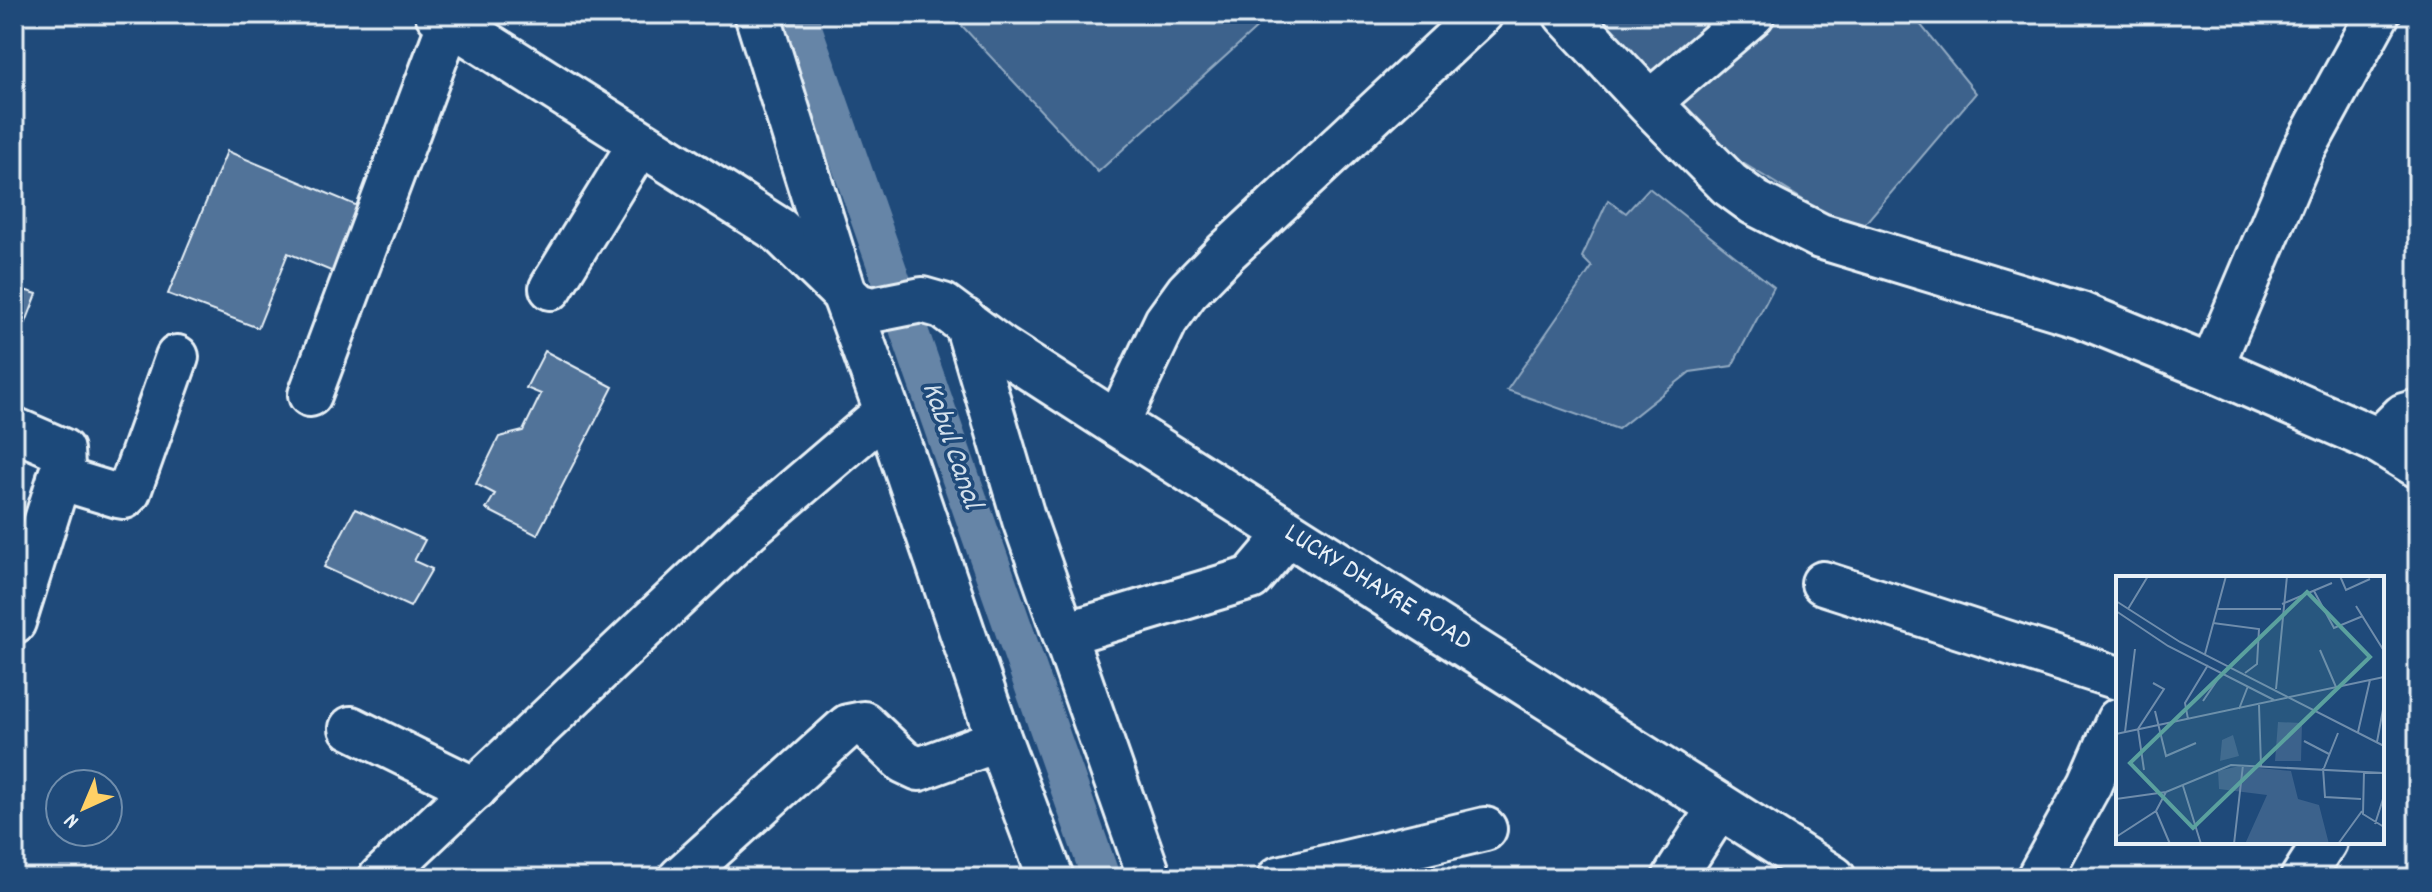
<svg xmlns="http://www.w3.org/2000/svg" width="2432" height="892" font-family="Dekko,sans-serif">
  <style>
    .green { fill: #3c628c; stroke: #92aac2; stroke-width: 2 }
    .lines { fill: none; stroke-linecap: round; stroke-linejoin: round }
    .canal { stroke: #6685a7; stroke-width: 38 }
    .building { fill: #517399; stroke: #e8f1f8; stroke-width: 2 }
    .minor-casing { stroke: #e8f1f8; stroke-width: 48 }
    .secondary-casing { stroke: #e8f1f8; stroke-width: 50 }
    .minor { stroke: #1f4a7a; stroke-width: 42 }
    .secondary { stroke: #1f4a7a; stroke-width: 44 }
    .labels { text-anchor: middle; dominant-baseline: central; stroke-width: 7; stroke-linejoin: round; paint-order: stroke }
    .street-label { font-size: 28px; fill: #e8f1f8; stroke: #1f4a7a }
    .water-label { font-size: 30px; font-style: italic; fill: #d4e1ec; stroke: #1f4a7a }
    .inset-road { fill: none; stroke: #6f8dac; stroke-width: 2 }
    .view { fill: #5ba19e; fill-opacity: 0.15; stroke: #5ba19e; stroke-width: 4 }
    .inset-edge { fill: none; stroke: #e8f1f8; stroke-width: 4 }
  </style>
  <rect width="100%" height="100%" fill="#1f4a7a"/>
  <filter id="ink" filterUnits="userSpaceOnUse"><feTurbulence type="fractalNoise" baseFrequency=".0125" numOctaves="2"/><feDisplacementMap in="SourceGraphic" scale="16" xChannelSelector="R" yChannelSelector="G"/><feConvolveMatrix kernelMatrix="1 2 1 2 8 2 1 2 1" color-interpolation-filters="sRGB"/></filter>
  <g filter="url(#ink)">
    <g class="green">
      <polygon points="951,14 1272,14 1098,172"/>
      <polygon points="1585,14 1912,14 1976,93 1857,233 1676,122"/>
      <polygon points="1649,188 1774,287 1732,366 1690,372 1618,429 1507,390 1592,267 1582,257 1608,200 1626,213"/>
    </g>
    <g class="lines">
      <polyline class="canal" points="798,14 1101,878"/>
    </g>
    <g class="building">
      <polygon points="227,151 365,209 338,274 288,253 258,328 168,294"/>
      <polygon points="14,287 37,294 14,353"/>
      <polygon points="545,351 613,387 537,535 486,509 495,494 476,484 499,437 523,431 541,394 526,388"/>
      <polygon points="355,509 425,540 414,561 432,569 410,607 324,567"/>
    </g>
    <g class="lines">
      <defs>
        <g id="minor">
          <polyline points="1649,103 1753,14"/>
          <polyline points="551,288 640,143"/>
          <polyline points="965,320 1024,520 1150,878"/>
          <polyline points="2211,368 2303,151 2378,14"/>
          <polyline points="310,395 450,21"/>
          <polyline points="1117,424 1166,321 1187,292 1226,252 1481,14"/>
          <polyline points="14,429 62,450 63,466 14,622"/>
          <polyline points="59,478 118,496 124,497 129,492 177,357"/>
          <polyline points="1823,583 2118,678"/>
          <polyline points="1065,634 1251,578 1289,533"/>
          <polyline points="351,728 475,789"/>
          <polyline points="380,878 749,529 887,411"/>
          <polyline points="680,878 848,726 863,723 904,762 919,769 999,740"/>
          <polyline points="1279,878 1485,829"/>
          <polyline points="1674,878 1720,806"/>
          <polyline points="2038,878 2090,784 2118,720"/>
          <polyline points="2302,878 2325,842"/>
        </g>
        <g id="secondary">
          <polyline points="438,14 779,230 857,306 872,310 922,300 943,306 1001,349 1117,424 1833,878"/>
          <polyline points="757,14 845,296 887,411 999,740 1051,878"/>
          <polyline points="1566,14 1649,103 1729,184 1755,203 1820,236 2081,315 2211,368 2379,441 2418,465"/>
          <polyline points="2379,441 2404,416 2418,412"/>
        </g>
      </defs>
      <use href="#minor" class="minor-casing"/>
      <use href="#secondary" class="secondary-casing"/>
      <use href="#minor" class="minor"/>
      <use href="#secondary" class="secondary"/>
    </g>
  </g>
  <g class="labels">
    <g class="street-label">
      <text transform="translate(1377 589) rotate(32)">LUCKY DHAYRE ROAD</text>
    </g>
    <g class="water-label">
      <text transform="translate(950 446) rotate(71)">Kabul Canal</text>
    </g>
  </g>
  <g transform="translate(2116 576)">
    <rect width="268" height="268" fill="#1f4a7a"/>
    <path d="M162,146L186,147L185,185H159ZM117,159L123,180L104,185L106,164ZM123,190L175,195L182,223L203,229L213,268H129L151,219L103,213L102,195Z" fill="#3c628c"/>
    <path class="inset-road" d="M224,0L230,14L254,3M198,15L218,52L247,40M0,25L64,66L268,170M166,28L216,7M240,30L268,75M12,33L32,0M101,33H165M0,35L52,70L158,124M97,47L143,53L141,88L129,97M204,74L220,111M89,78L110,0M160,113L171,0M87,125L106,97M143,129L145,190M123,133L132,110M39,135L50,180L80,167M72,143L69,127L92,89M9,156L19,73M242,156L254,104M0,158L268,101M188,165L213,178M261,166L268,128M207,192L209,221L245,223M208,192L222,157M28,194L22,153L48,113L37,107M248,195L247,238L268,251M67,210L85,268M0,223L50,216L115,189L268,197M40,235L54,268M259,248L267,223M0,261L40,235L50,216M118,268L127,189M222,268L246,235"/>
    <path class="view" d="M191,16L254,81L77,252L14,187Z"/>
    <rect width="268" height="268" class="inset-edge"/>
  </g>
  <rect width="2432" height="892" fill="none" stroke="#1f4a7a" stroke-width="48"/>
  <rect x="24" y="24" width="2384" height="844" fill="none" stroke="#e8f1f8" stroke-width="3" filter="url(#ink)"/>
  <g transform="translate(84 808) rotate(224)"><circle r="38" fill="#1f4a7a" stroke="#6f8dac" stroke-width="2"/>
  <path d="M0-6L14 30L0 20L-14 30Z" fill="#ffd166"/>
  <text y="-12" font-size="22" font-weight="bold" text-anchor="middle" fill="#e8f1f8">N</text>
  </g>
</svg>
